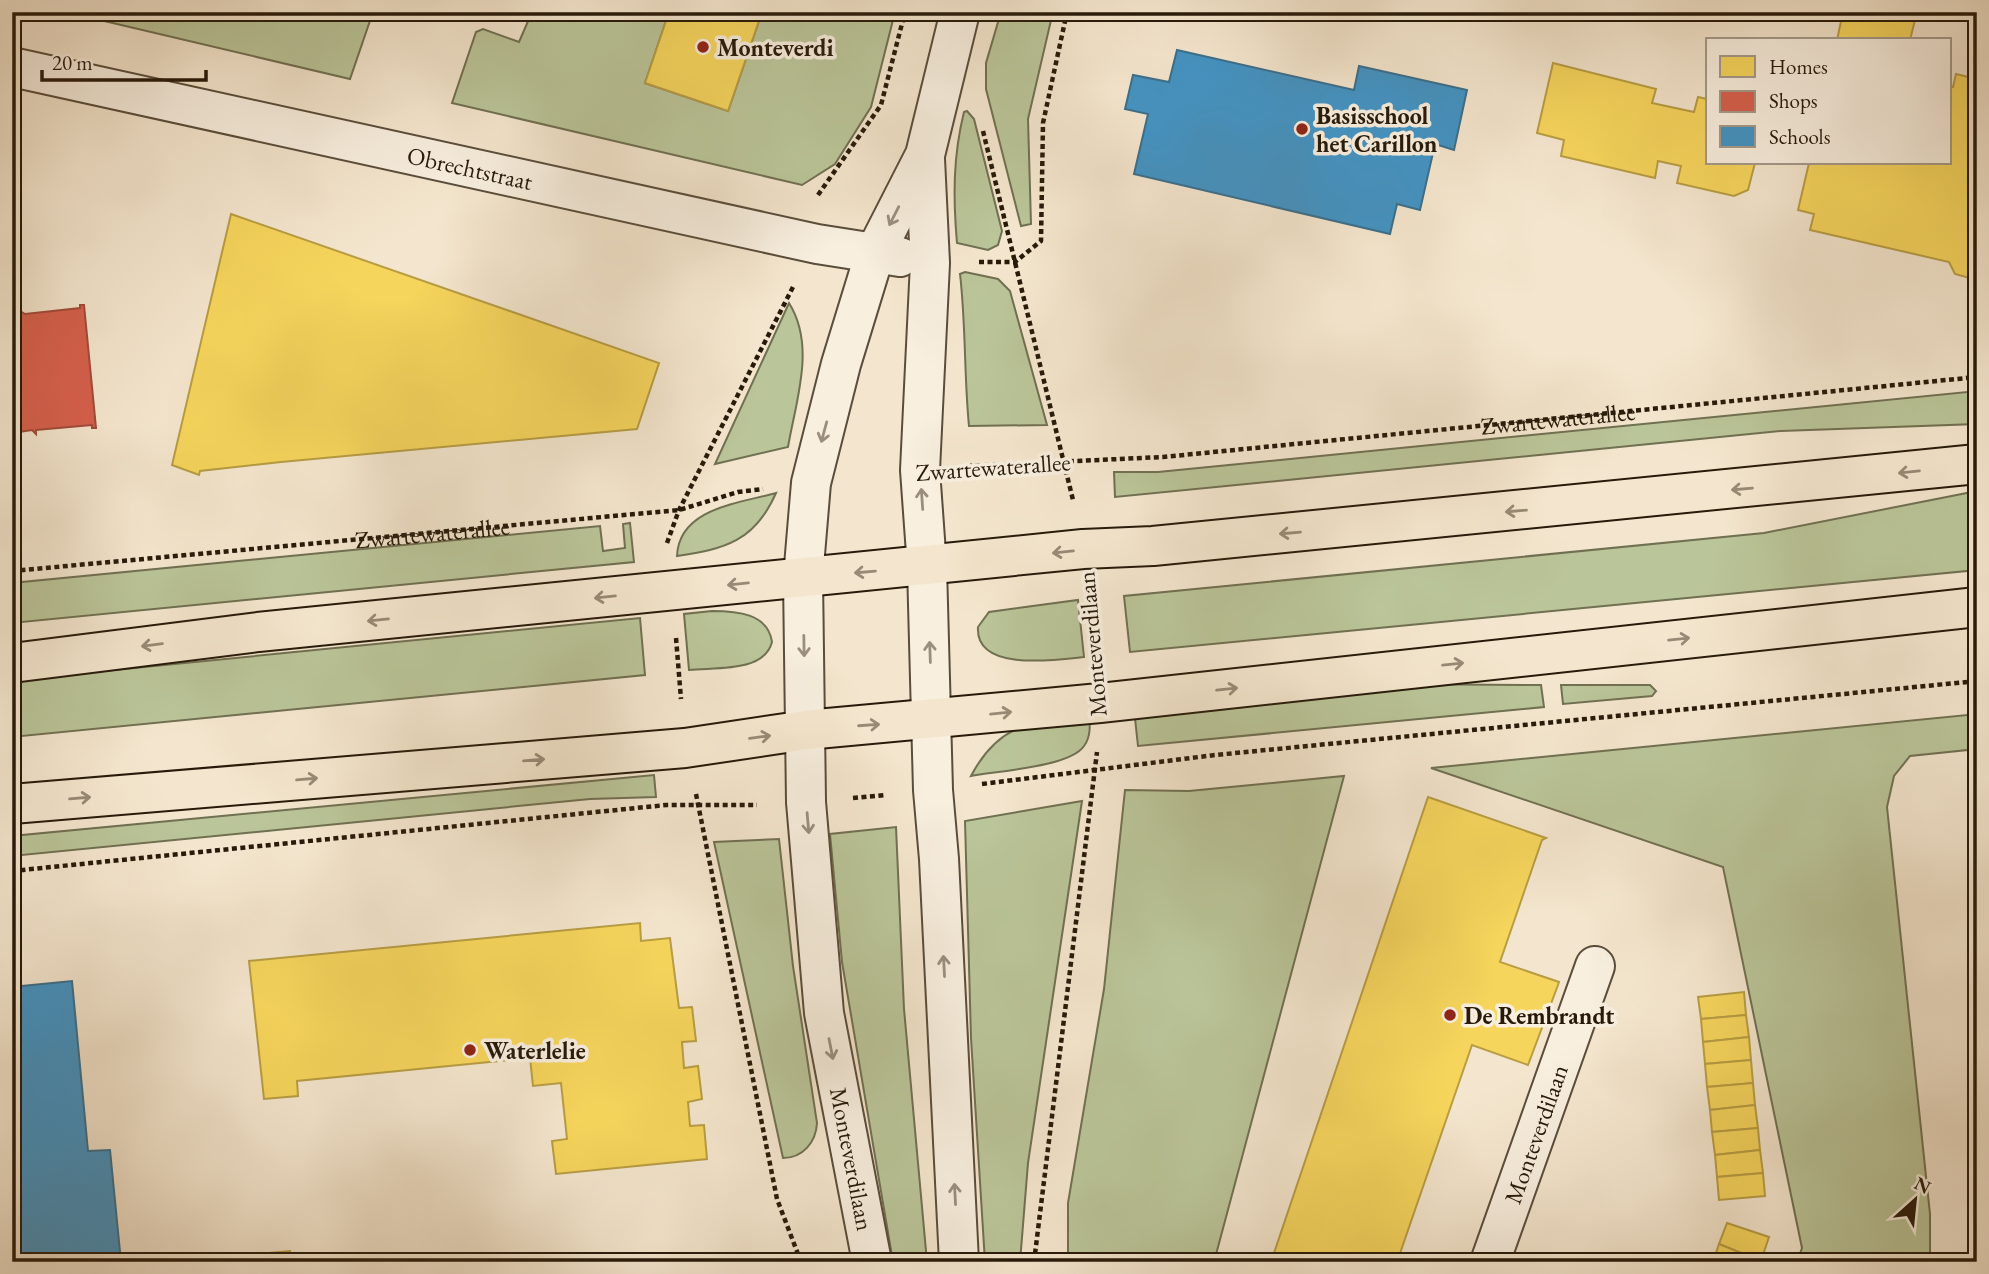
<svg xmlns="http://www.w3.org/2000/svg" width="1989" height="1274" font-family="'EB Garamond',serif">
  <style>
    .green { fill: #bac599; stroke: #707052; stroke-width: 2 }
    .homes { fill: #f6d55c; stroke: #b89d43; stroke-width: 2 }
    .shops { fill: #d6604d; stroke: #a24b39; stroke-width: 2 }
    .schools { fill: #4393c3; stroke: #3b6f8c; stroke-width: 2 }
    .lines { fill: none; stroke-linecap: round; stroke-linejoin: round }
    .minor-casing { stroke: #5a4d3b; stroke-width: 42 }
    .major-casing { stroke: #271a0a; stroke-width: 42 }
    .path { stroke: #271a0a; stroke-width: 4.5; stroke-dasharray: 5 3.5; stroke-linecap: butt }
    .minor { stroke: #f8efdf; stroke-width: 38 }
    .major { stroke: #f4e6ce; stroke-width: 38 }
    .oneway { stroke: #9a8f7f }
    .oneway2 { stroke: #988a76 }
    .poi-dot { fill: #8f2418; stroke: #f8efdf; stroke-width: 2.5 }
    .labels { text-anchor: middle; dominant-baseline: central; stroke-width: 7; stroke-linejoin: round; paint-order: stroke }
    .poi-label { font-size: 24px; font-weight: bold; fill: #271a0a; stroke: #f8efdf; text-anchor: start }
    .street-label { font-size: 24px; fill: #271a0a; stroke: #f8efdf }
  </style>
  <rect width="100%" height="100%" fill="#f4e6ce"/>
  <filter id="stains"><feTurbulence type="fractalNoise" baseFrequency=".00286" numOctaves="4"/><feColorMatrix values="0 0 0 0 .2 0 0 0 0 .09 0 0 0 0 .02 0 0 0 .5 -.17"/></filter>
  <radialGradient id="worn" r=".72"><stop offset=".6" stop-color="#630" stop-opacity="0"/><stop offset="1" stop-color="#630" stop-opacity=".3"/></radialGradient>
  <g class="green">
    <polygon points="66,12 373,12 350,79"/>
    <polygon points="532,12 669,12 645,83 728,111 762,12 895,12 871,107 835,164 802,185 452,103 476,32 483,29 519,42"/>
    <polygon points="1001,12 1052,16 1028,119 1031,224 1021,226 986,89 986,63"/>
    <path d="M967,111L974,119L1002,231L998,245L988,250L957,243C953,198 953,156 964,112Z"/>
    <path d="M965,272L998,279L1010,291L1047,425L969,426C964,376 966,325 960,274Z"/>
    <path d="M789,303C816,346 796,400 788,447L715,464Z"/>
    <polygon points="1977,391 1977,424 1781,431 1115,497 1114,472 1158,472"/>
    <polygon points="1977,491 1977,570 1130,652 1124,596 1764,533"/>
    <path d="M776,493C755,541 725,549 677,556C679,508 740,503 776,493Z"/>
    <polygon points="630,523 634,562 12,623 12,583 600,526 603,551 625,548 623,524"/>
    <path d="M1078,600L1084,657C1055,660 975,672 978,627L989,612Z"/>
    <path d="M712,611C736,611 768,613 772,642C764,673 715,667 689,670L684,614Z"/>
    <polygon points="640,618 645,675 12,737 12,680"/>
    <polygon points="1384,684 1541,685 1544,707 1138,746 1134,709"/>
    <polygon points="1561,685 1650,685 1656,691 1652,696 1563,704"/>
    <path d="M1089,714C1090,725 1091,737 1084,746C1070,767 997,771 971,776C1000,721 1033,723 1089,714Z"/>
    <polygon points="1977,714 1977,749 1910,756 1894,776 1887,807 1930,1214 1930,1262 1797,1262 1802,1248 1723,867 1431,768"/>
    <polygon points="654,775 656,797 590,799 12,856 12,836"/>
    <polygon points="1344,776 1214,1262 1068,1262 1068,1203 1104,989 1125,790 1189,791"/>
    <polygon points="1082,801 1028,1163 1020,1262 985,1262 971,1038 965,821"/>
    <polygon points="896,827 904,1009 927,1262 893,1262 842,962 830,834"/>
    <path d="M779,839L793,966L817,1123C816,1142 803,1158 783,1158L714,842Z"/>
  </g>
  <g class="homes">
    <polygon points="669,12 762,12 728,111 645,83"/>
    <polygon points="1843,12 1917,12 1910,40 1837,40"/>
    <polygon points="1553,63 1656,89 1652,103 1694,112 1698,97 1707,99 1707,163 1755,163 1748,190 1734,196 1677,183 1681,166 1658,161 1655,178 1561,156 1564,140 1537,133"/>
    <polygon points="1956,74 1977,79 1977,280 1955,274 1949,262 1810,230 1814,214 1798,210 1809,163 1949,163 1949,86 1953,87"/>
    <polygon points="231,214 659,363 637,429 281,462 200,471 199,475 172,465"/>
    <polygon points="1428,797 1546,838 1542,840 1500,962 1559,982 1558,985 1528,1065 1472,1045 1397,1262 1271,1262"/>
    <polygon points="640,923 641,941 670,938 679,1008 692,1007 696,1041 682,1042 684,1068 698,1066 702,1099 688,1102 690,1126 704,1125 707,1159 556,1174 552,1141 567,1139 561,1083 533,1086 530,1058 297,1081 298,1096 264,1099 249,961"/>
    <polygon points="1744,992 1746,1015 1701,1019 1698,997"/>
    <polygon points="1746,1015 1749,1037 1703,1042 1701,1019"/>
    <polygon points="1749,1037 1751,1060 1705,1064 1703,1042"/>
    <polygon points="1751,1060 1753,1083 1707,1087 1705,1064"/>
    <polygon points="1753,1083 1755,1105 1710,1110 1707,1087"/>
    <polygon points="1755,1105 1758,1128 1712,1132 1710,1110"/>
    <polygon points="1758,1128 1760,1150 1715,1155 1712,1132"/>
    <polygon points="1760,1150 1763,1173 1717,1177 1715,1155"/>
    <polygon points="1763,1173 1765,1196 1719,1200 1717,1177"/>
    <polygon points="1727,1223 1769,1237 1761,1261 1719,1244"/>
    <polygon points="1719,1244 1761,1261 1760,1262 1713,1262"/>
    <polygon points="290,1251 291,1262 247,1262 246,1255"/>
  </g>
  <polygon class="shops" points="80,305 84,305 96,428 92,428 92,425 36,430 36,434 32,430 12,433 12,315 21,314 20,311 25,314 80,308"/>
  <g class="schools">
    <polygon points="1177,50 1354,90 1359,66 1467,90 1454,150 1435,144 1420,210 1397,204 1390,234 1134,174 1148,114 1125,109 1133,75 1169,82"/>
    <polygon points="72,981 88,1151 110,1150 121,1262 14,1262 12,987"/>
  </g>
  <g class="lines">
    <defs>
      <g id="minor">
        <path id="s3" d="M12,67L817,244L900,257"/>
        <polyline points="925,159 930,263 920,470 927,567 933,790 939,859 959,1262"/>
        <polyline points="872,1262 824,1013 806,802 803,578 811,483 841,364 875,253 925,155 960,12"/>
        <path id="s4" d="M1490,1262L1595,966"/>
      </g>
      <g id="major">
        <polyline points="12,663 258,632 1083,549 1153,546 1977,464"/>
        <polyline points="12,804 685,748 806,730 1100,703 1977,607"/>
      </g>
    </defs>
    <use href="#minor" class="minor-casing"/>
    <use href="#major" class="major-casing"/>
    <g class="path">
      <polyline points="983,131 1073,500"/>
      <polyline points="818,195 881,105 905,12"/>
      <polyline points="979,262 1015,262 1041,241 1043,123 1067,12"/>
      <path id="s1" d="M967,466L1163,457L1977,377"/>
      <polyline points="667,543 679,510 793,287"/>
      <path id="s2" d="M12,571L679,510L738,492L763,489"/>
      <polyline points="1088,595 1094,656"/>
      <polyline points="676,638 681,699"/>
      <polyline points="982,784 1215,755 1977,681"/>
      <polyline points="696,794 777,1199 801,1262"/>
      <polyline points="853,798 886,795"/>
      <polyline points="12,871 666,805 757,805"/>
      <polyline points="1034,1262 1097,752"/>
    </g>
    <use href="#minor" class="minor"/>
    <use href="#major" class="major"/>
  </g>
  <defs><path id="oneway-shaft" d="M-6 0H5M1.5-3L5.5 0L1.5 3" fill="none" stroke-width="1.6" stroke-linecap="round" stroke-linejoin="round" transform="scale(1.75)"/></defs>
  <g class="oneway">
    <use href="#oneway-shaft" transform="translate(894 216) rotate(117)"/>
    <use href="#oneway-shaft" transform="translate(824 432) rotate(105)"/>
    <use href="#oneway-shaft" transform="translate(922 499) rotate(-94)"/>
    <use href="#oneway-shaft" transform="translate(804 646) rotate(89)"/>
    <use href="#oneway-shaft" transform="translate(930 652) rotate(-92)"/>
    <use href="#oneway-shaft" transform="translate(808 823) rotate(85)"/>
    <use href="#oneway-shaft" transform="translate(944 966) rotate(-93)"/>
    <use href="#oneway-shaft" transform="translate(831 1049) rotate(79)"/>
    <use href="#oneway-shaft" transform="translate(955 1194) rotate(-93)"/>
  </g>
  <g class="oneway2">
    <use href="#oneway-shaft" transform="translate(1909 472) rotate(174)"/>
    <use href="#oneway-shaft" transform="translate(1742 489) rotate(175)"/>
    <use href="#oneway-shaft" transform="translate(1516 511) rotate(175)"/>
    <use href="#oneway-shaft" transform="translate(1290 533) rotate(175)"/>
    <use href="#oneway-shaft" transform="translate(1063 552) rotate(174)"/>
    <use href="#oneway-shaft" transform="translate(865 572) rotate(175)"/>
    <use href="#oneway-shaft" transform="translate(738 584) rotate(174)"/>
    <use href="#oneway-shaft" transform="translate(605 597) rotate(174)"/>
    <use href="#oneway-shaft" transform="translate(378 620) rotate(174)"/>
    <use href="#oneway-shaft" transform="translate(1679 639) rotate(-6)"/>
    <use href="#oneway-shaft" transform="translate(152 645) rotate(173)"/>
    <use href="#oneway-shaft" transform="translate(1453 664) rotate(-6)"/>
    <use href="#oneway-shaft" transform="translate(1227 689) rotate(-6)"/>
    <use href="#oneway-shaft" transform="translate(1001 713) rotate(-6)"/>
    <use href="#oneway-shaft" transform="translate(869 725) rotate(-4)"/>
    <use href="#oneway-shaft" transform="translate(760 737) rotate(-8)"/>
    <use href="#oneway-shaft" transform="translate(534 760) rotate(-5)"/>
    <use href="#oneway-shaft" transform="translate(307 779) rotate(-5)"/>
    <use href="#oneway-shaft" transform="translate(80 798) rotate(-5)"/>
  </g>
  <g class="poi-dot">
    <circle cx="703" cy="47" r="7"/>
    <circle cx="1302" cy="129" r="7"/>
    <circle cx="1450" cy="1015" r="7"/>
    <circle cx="470" cy="1050" r="7"/>
  </g>
  <g class="labels">
    <g class="poi-label">
      <text x="717" y="47">Monteverdi</text>
      <text x="1316" y="115">Basisschool<tspan x="1316" dy="28">het Carillon</tspan></text>
      <text x="1464" y="1015">De Rembrandt</text>
      <text x="484" y="1050">Waterlelie</text>
    </g>
    <g class="street-label">
      <text stroke="none"><textPath href="#s3" startOffset="469">Obrechtstraat</textPath></text>
      <text stroke="none"><textPath href="#s1" startOffset="593">Zwartewaterallee</textPath></text>
      <text transform="translate(993 467) rotate(-4)">Zwartewaterallee</text>
      <text stroke="none"><textPath href="#s2" startOffset="422">Zwartewaterallee</textPath></text>
      <text transform="translate(1092 644) rotate(-95)">Monteverdilaan</text>
      <text stroke="none"><textPath href="#s4" startOffset="136">Monteverdilaan</textPath></text>
      <text transform="translate(852 1159) rotate(79)">Monteverdilaan</text>
    </g>
  </g>
  <rect width="1989" height="1274" fill="none" stroke="#f4e6ce" stroke-width="42"/>
  <rect x="14" y="14" width="1961" height="1246" fill="none" stroke="#271a0a" stroke-width="3.5"/>
  <rect x="21" y="21" width="1947" height="1232" fill="none" stroke="#271a0a" stroke-width="2"/>
  <rect x="1706" y="38" width="245" height="126" fill="#f8efdf" stroke="#a49a8a" stroke-width="2"/>
  <rect x="1720" y="56" width="35" height="21" fill="#f6d55c" stroke="#a49a8a" stroke-width="2"/>
  <text x="1769" y="74" font-size="21" fill="#271a0a">Homes</text>
  <rect x="1720" y="91" width="35" height="21" fill="#d6604d" stroke="#a49a8a" stroke-width="2"/>
  <text x="1769" y="108" font-size="21" fill="#271a0a">Shops</text>
  <rect x="1720" y="126" width="35" height="21" fill="#4393c3" stroke="#a49a8a" stroke-width="2"/>
  <text x="1769" y="144" font-size="21" fill="#271a0a">Schools</text>
  <g transform="translate(1915 1200) rotate(27)" stroke="#f8efdf" stroke-width="5" paint-order="stroke">
  <path d="M0-5L12 26L0 18L-12 26Z" fill="#271a0a"/>
  <text y="-10" font-size="19" font-weight="bold" text-anchor="middle" fill="#271a0a">N</text>
  </g>
  <path d="M42 70v10h164v-10" fill="none" stroke="#271a0a" stroke-width="3.5"/>
  <text x="52" y="70" font-size="21" fill="#271a0a" stroke="#f8efdf" stroke-width="5" paint-order="stroke">20 m</text>
  <rect width="100%" height="100%" filter="url(#stains)"/>
  <rect width="100%" height="100%" fill="url(#worn)"/>
</svg>
